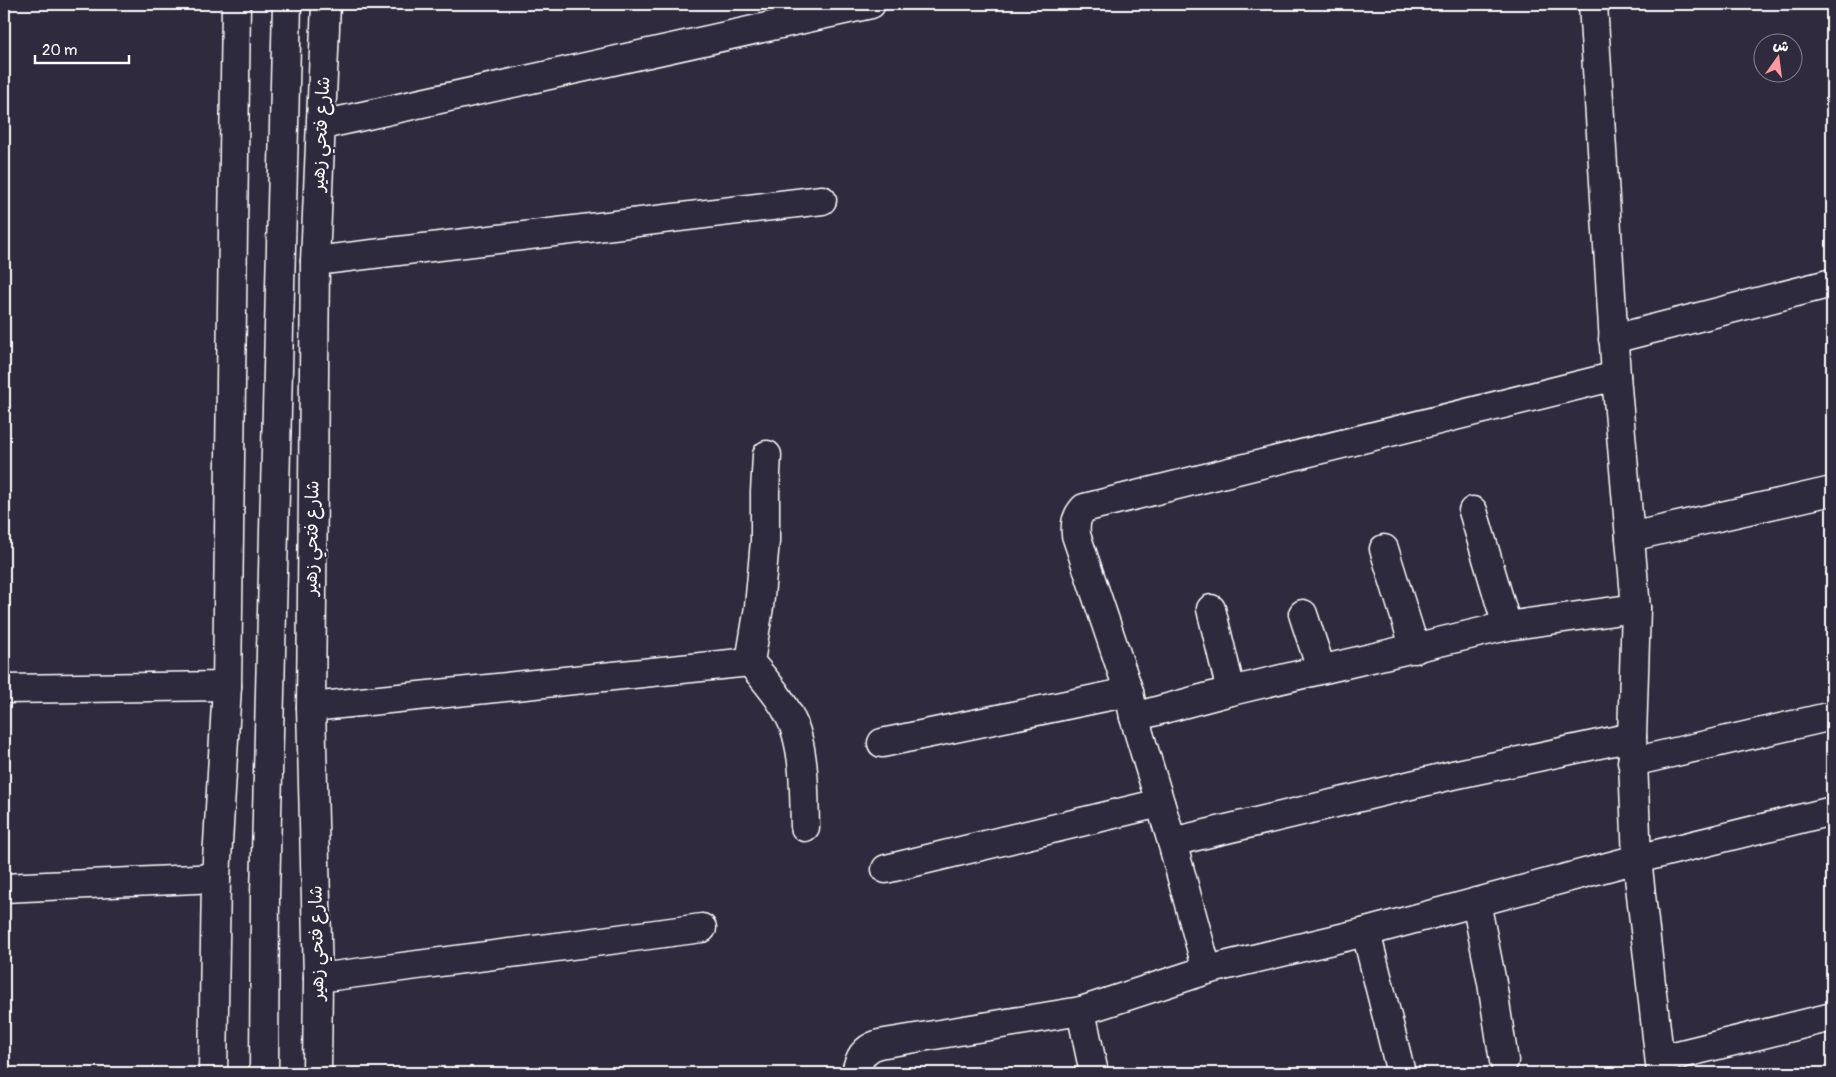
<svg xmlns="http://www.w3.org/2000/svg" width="1836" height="1077" font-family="Pangolin,'Playpen Sans Arabic',sans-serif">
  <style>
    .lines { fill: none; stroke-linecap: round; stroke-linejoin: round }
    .street-casing { stroke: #fff; stroke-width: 31 }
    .secondary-casing { stroke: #fff; stroke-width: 31 }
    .street { stroke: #2f2a3d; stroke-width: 28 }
    .secondary { stroke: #2f2a3d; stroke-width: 28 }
    .labels { text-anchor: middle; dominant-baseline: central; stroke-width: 4; stroke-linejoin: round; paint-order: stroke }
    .street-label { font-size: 18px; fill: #fff; stroke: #2f2a3d }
  </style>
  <rect width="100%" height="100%" fill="#2f2a3d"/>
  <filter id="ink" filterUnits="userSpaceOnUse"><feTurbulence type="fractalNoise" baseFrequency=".02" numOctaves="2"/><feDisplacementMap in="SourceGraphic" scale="10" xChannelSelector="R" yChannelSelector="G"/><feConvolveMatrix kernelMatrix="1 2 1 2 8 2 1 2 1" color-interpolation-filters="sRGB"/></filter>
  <g filter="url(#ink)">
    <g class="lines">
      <defs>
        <g id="street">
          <polyline points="1593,4 1616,376 1636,608 1632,737 1637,859 1661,1073"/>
          <polyline points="322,125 871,4"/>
          <polyline points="315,261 822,200"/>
          <polyline points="1613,339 1832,283"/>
          <path d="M767,455L765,492V541L759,607L750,662C766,681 789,707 796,732C805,762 804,795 805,827"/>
          <polyline points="1473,511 1507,626"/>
          <polyline points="1630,537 1832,491"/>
          <polyline points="1384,549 1415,649"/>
          <polyline points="1211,609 1231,691"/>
          <polyline points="1303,614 1321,669"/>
          <polyline points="4,689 227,686"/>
          <polyline points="311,707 750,662"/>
          <polyline points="1134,717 1231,691 1507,626 1636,608"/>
          <polyline points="882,743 1129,692"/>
          <polyline points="1632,762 1832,716"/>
          <polyline points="1172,842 1453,775 1632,737"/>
          <polyline points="886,869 1160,803"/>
          <polyline points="4,888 216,878"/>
          <polyline points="1476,902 1492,983 1504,1061"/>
          <polyline points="1366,932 1401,1073"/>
          <path d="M1207,970L1172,842L1134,717L1129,692L1076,535C1075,523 1076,517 1084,508L1616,376"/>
          <polyline points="318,978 702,928"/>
          <polyline points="1081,1011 1094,1073"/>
          <polyline points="1661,1059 1832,1017"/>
          <polyline points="213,1073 216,878 227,686 236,4"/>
          <path d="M856,1073C859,1058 863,1049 879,1044L1081,1011L1207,970L1366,932L1637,859L1832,811"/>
        </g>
        <g id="secondary">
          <polyline points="264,1073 265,895 287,4"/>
          <polyline points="317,1073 318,978 311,707 315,261 326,4"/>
        </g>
      </defs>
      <use href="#street" class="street-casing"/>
      <use href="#secondary" class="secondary-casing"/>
      <use href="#street" class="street"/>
      <use href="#secondary" class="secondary"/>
    </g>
  </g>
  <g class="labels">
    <g class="street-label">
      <text transform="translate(321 134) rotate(-87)">شارع فتحي زهير</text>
      <text transform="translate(312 538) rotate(-89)">شارع فتحي زهير</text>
      <text transform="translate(317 943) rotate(-91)">شارع فتحي زهير</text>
    </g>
  </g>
  <rect width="1836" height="1077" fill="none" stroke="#2f2a3d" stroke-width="20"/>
  <rect x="10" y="10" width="1816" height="1057" fill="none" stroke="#fff" stroke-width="2" filter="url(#ink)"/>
  <g transform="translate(1778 58) rotate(14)"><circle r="24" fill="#2f2a3d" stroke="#827f8b"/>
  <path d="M0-4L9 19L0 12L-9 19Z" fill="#ff9aa2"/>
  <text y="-8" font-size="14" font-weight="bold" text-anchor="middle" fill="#ffffff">ش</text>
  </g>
  <path d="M35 55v8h94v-8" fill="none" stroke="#ffffff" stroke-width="2.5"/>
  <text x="42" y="55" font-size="15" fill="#ffffff" stroke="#2f2a3d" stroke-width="4" paint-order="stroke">20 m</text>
</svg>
